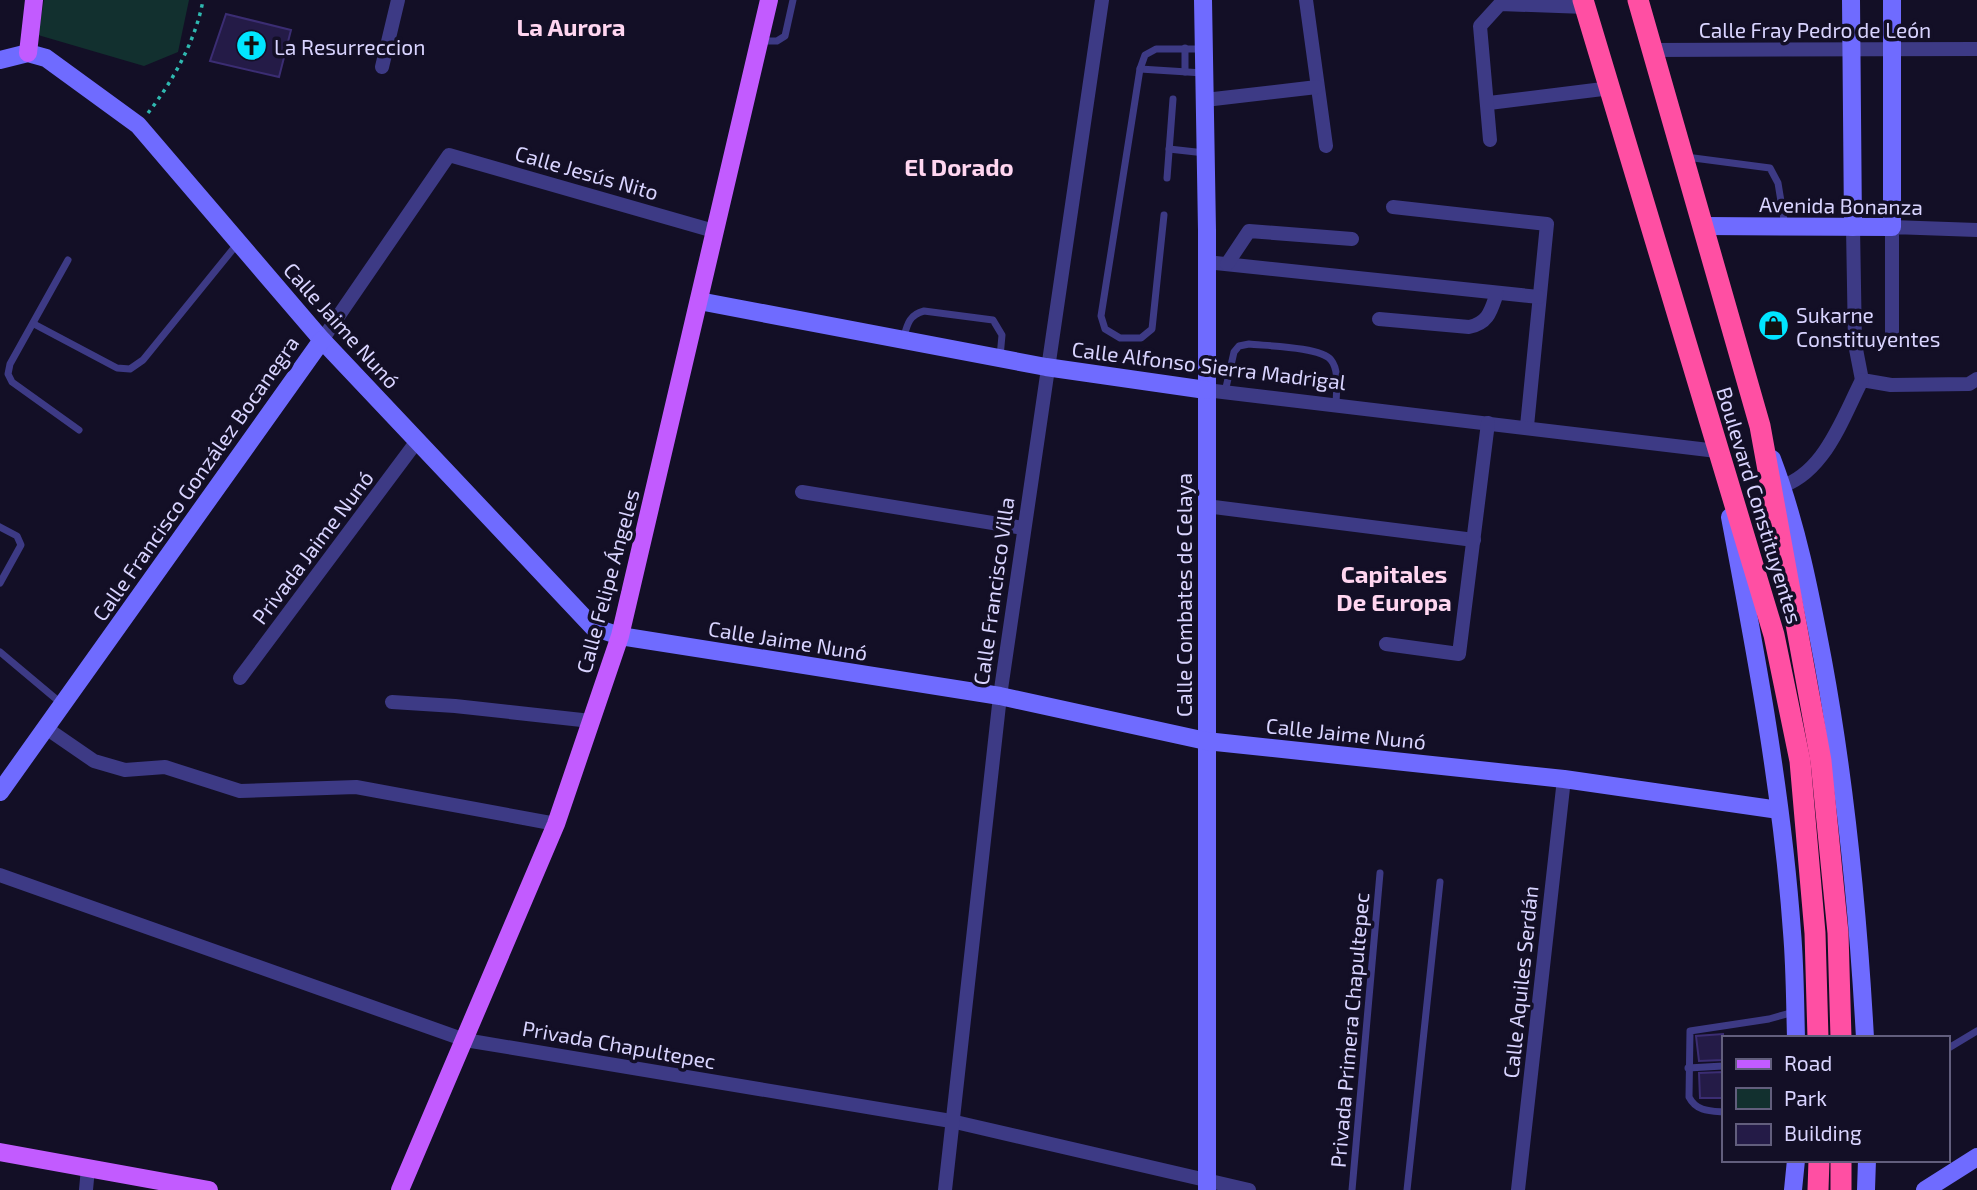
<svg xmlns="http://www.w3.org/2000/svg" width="1977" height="1190" font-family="'Exo 2',sans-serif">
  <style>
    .green { fill: #12302f }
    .building { fill: #241b47; stroke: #3b2d73; stroke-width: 2 }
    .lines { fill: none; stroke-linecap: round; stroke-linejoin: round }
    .path { stroke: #2fb8b0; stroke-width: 3.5; stroke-dasharray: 3.5 5; stroke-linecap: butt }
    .lane { stroke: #3d3a85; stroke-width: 7 }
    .street { stroke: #3d3a85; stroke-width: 14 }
    .secondary { stroke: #6f6bff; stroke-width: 18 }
    .primary { stroke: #c25bff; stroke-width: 18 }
    .highway { stroke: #ff4fa3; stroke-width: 21 }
    .labels { text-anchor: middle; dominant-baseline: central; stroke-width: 7; stroke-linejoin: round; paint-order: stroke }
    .street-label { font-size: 21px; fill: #d9d4ff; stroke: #130f26 }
    .poi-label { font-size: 21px; fill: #d9d4ff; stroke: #130f26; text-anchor: start }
    .quarter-label { font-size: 24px; font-weight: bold; fill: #ffd6f0; stroke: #130f26 }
  </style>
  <rect width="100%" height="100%" fill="#130f26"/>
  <polygon class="green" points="44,0 189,0 178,52 144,66 38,35"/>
  <g class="building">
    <polygon points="226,14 291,30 279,77 210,61"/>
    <polygon points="1723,1034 1723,1060 1699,1061 1696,1036"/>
    <polygon points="1723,1072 1723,1098 1700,1098 1699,1073"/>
  </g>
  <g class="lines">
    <path class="path" d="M148,113C173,81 196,40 203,0"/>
    <g class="lane">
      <polyline points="760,41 777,41 785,36 793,0"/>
      <polyline points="1185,48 1185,72"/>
      <polyline points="1140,69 1203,73"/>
      <polyline points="1169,149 1205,153"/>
      <polyline points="1686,157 1770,168 1778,183 1785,226"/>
      <polyline points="1167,178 1173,99"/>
      <polyline points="1164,215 1152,329 1141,338 1120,338 1105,329 1101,316 1140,69 1145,55 1156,49 1203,49"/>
      <polyline points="68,260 10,364 8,374 12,382 79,430"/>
      <polyline points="34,324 117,368 130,369 143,360 238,243"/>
      <path d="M903,340C907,326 908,315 924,311L993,320L1002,335L1000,357"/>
      <path d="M1225,392L1234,352L1239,346L1249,344C1267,346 1321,347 1331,360C1340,371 1336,392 1336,405"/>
      <polyline points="0,527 17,536 21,545 0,583"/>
      <polyline points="0,652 62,704"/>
      <polyline points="1947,1049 1977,1031"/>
      <polyline points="1688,1068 1723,1066"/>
      <path d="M1723,1112C1709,1111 1696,1111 1689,1097L1690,1031L1769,1019L1794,1012"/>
      <polyline points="1352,1190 1380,873"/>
      <polyline points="1407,1190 1440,882"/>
    </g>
    <g class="street">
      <polyline points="1306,0 1326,146"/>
      <polyline points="1652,50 1977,49"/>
      <polyline points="382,67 398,0"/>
      <polyline points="1205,100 1317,87"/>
      <polyline points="1489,103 1611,88"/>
      <polyline points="1490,140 1480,26 1500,4 1586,7"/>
      <polyline points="1393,207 1547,224 1527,426"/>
      <polyline points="1853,227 1855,344 1862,380 1891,385 1969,384 1977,379"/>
      <polyline points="1206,262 1539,297"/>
      <polyline points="1227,264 1249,231 1352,239"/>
      <path d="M1379,319L1469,327C1489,323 1491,310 1497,293"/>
      <polyline points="322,340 449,155 714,231"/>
      <polyline points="1892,340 1892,227 1977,230"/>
      <polyline points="1206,390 1717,451"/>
      <path d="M1773,489C1823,478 1841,421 1862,380"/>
      <polyline points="802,492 1023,528"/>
      <polyline points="1206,506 1474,540"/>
      <polyline points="1386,644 1459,654 1488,423"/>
      <polyline points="240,678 417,441"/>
      <polyline points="392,702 455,706 591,721"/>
      <polyline points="46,728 94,761 125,770 165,767 240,791 356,787 556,824"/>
      <polyline points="0,875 465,1040 951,1121 1249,1190"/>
      <polyline points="86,1190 88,1168"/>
      <polyline points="945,1190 1000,696 1102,0"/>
      <polyline points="1518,1190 1564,779"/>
    </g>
    <g class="secondary">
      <polyline points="1203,0 1207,230 1207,1190"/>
      <polyline points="1851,0 1853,227"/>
      <polyline points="0,60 28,53 46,58 138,125 322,340 593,627 620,636 1000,696 1206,741 1564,779 1779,810"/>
      <polyline points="1705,226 1892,227 1892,0"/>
      <polyline points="699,301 1046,367 1206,390"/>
      <path d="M1772,459C1797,525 1810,592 1823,661C1846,786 1858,911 1865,1038"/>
      <path d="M1730,517C1756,654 1782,792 1792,932C1795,967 1795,1002 1796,1038"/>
      <polyline points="0,792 322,340"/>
      <polyline points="1793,1190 1796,1160"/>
      <polyline points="1866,1190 1867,1160"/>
      <polyline points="1925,1190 1977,1157"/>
    </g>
    <g class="primary">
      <polyline points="28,53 34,0"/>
      <polyline points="0,1152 209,1190"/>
      <polyline points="400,1190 556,824 620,636 769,0"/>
    </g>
    <g class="highway">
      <polyline points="1583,0 1774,635 1800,761 1815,933 1818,1038"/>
      <polyline points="1638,0 1760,426 1821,761 1838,933 1841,1038"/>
      <polyline points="1818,1190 1819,1160"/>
      <polyline points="1841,1190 1841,1160"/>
    </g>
  </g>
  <defs>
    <symbol id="church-disc" viewBox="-11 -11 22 22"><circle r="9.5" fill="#00e5ff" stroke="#130f26"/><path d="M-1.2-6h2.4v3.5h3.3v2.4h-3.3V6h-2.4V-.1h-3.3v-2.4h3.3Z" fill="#111"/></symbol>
    <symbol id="shop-disc" viewBox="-11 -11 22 22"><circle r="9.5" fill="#00e5ff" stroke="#130f26"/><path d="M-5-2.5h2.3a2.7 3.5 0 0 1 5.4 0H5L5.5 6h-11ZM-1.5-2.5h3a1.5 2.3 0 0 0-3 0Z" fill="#111"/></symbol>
  </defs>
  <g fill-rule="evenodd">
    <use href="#church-disc" x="234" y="28" width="35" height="35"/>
    <use href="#shop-disc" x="1756" y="308" width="35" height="35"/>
  </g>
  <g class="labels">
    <g class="street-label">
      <text x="1815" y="29">Calle Fray Pedro de León</text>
      <text transform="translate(587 172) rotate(16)">Calle Jesús Nito</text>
      <text transform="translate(1841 205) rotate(1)">Avenida Bonanza</text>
      <text transform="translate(342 325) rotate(48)">Calle Jaime Nunó</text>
      <text transform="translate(1209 365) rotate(7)">Calle Alfonso Sierra Madrigal</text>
      <text transform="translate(195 478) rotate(-55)">Calle Francisco González Bocanegra</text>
      <text transform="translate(1760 505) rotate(73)">Boulevard Constituyentes</text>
      <text transform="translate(312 547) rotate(-53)">Privada Jaime Nunó</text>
      <text transform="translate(607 581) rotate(-75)">Calle Felipe Ángeles</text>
      <text transform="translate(993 591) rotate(-82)">Calle Francisco Villa</text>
      <text transform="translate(1183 595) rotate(-90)">Calle Combates de Celaya</text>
      <text transform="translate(788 640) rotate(9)">Calle Jaime Nunó</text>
      <text transform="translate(1346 733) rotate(6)">Calle Jaime Nunó</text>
      <text transform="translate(1520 982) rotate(-84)">Calle Aquiles Serdán</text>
      <text transform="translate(1349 1030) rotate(-85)">Privada Primera Chapultepec</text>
      <text transform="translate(619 1044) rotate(10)">Privada Chapultepec</text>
    </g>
    <g class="poi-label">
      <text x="274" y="46">La Resurreccion</text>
      <text x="1796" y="314">Sukarne<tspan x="1796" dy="24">Constituyentes</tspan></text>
    </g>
    <g class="quarter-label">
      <text x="571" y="26">La Aurora</text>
      <text x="959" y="166">El Dorado</text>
      <text x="1394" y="573">Capitales<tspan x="1394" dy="28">De Europa</tspan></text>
    </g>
  </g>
  <rect x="1722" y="1036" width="228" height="126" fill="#130f26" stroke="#625e7d" stroke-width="2"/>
  <rect x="1736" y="1059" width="35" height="10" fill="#c25bff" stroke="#625e7d" stroke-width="2"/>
  <text x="1784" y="1071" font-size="21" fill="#d9d4ff">Road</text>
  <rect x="1736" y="1088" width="35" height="21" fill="#12302f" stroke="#625e7d" stroke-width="2"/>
  <text x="1784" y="1106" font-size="21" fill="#d9d4ff">Park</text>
  <rect x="1736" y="1124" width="35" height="21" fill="#241b47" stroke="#625e7d" stroke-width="2"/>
  <text x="1784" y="1141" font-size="21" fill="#d9d4ff">Building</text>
</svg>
